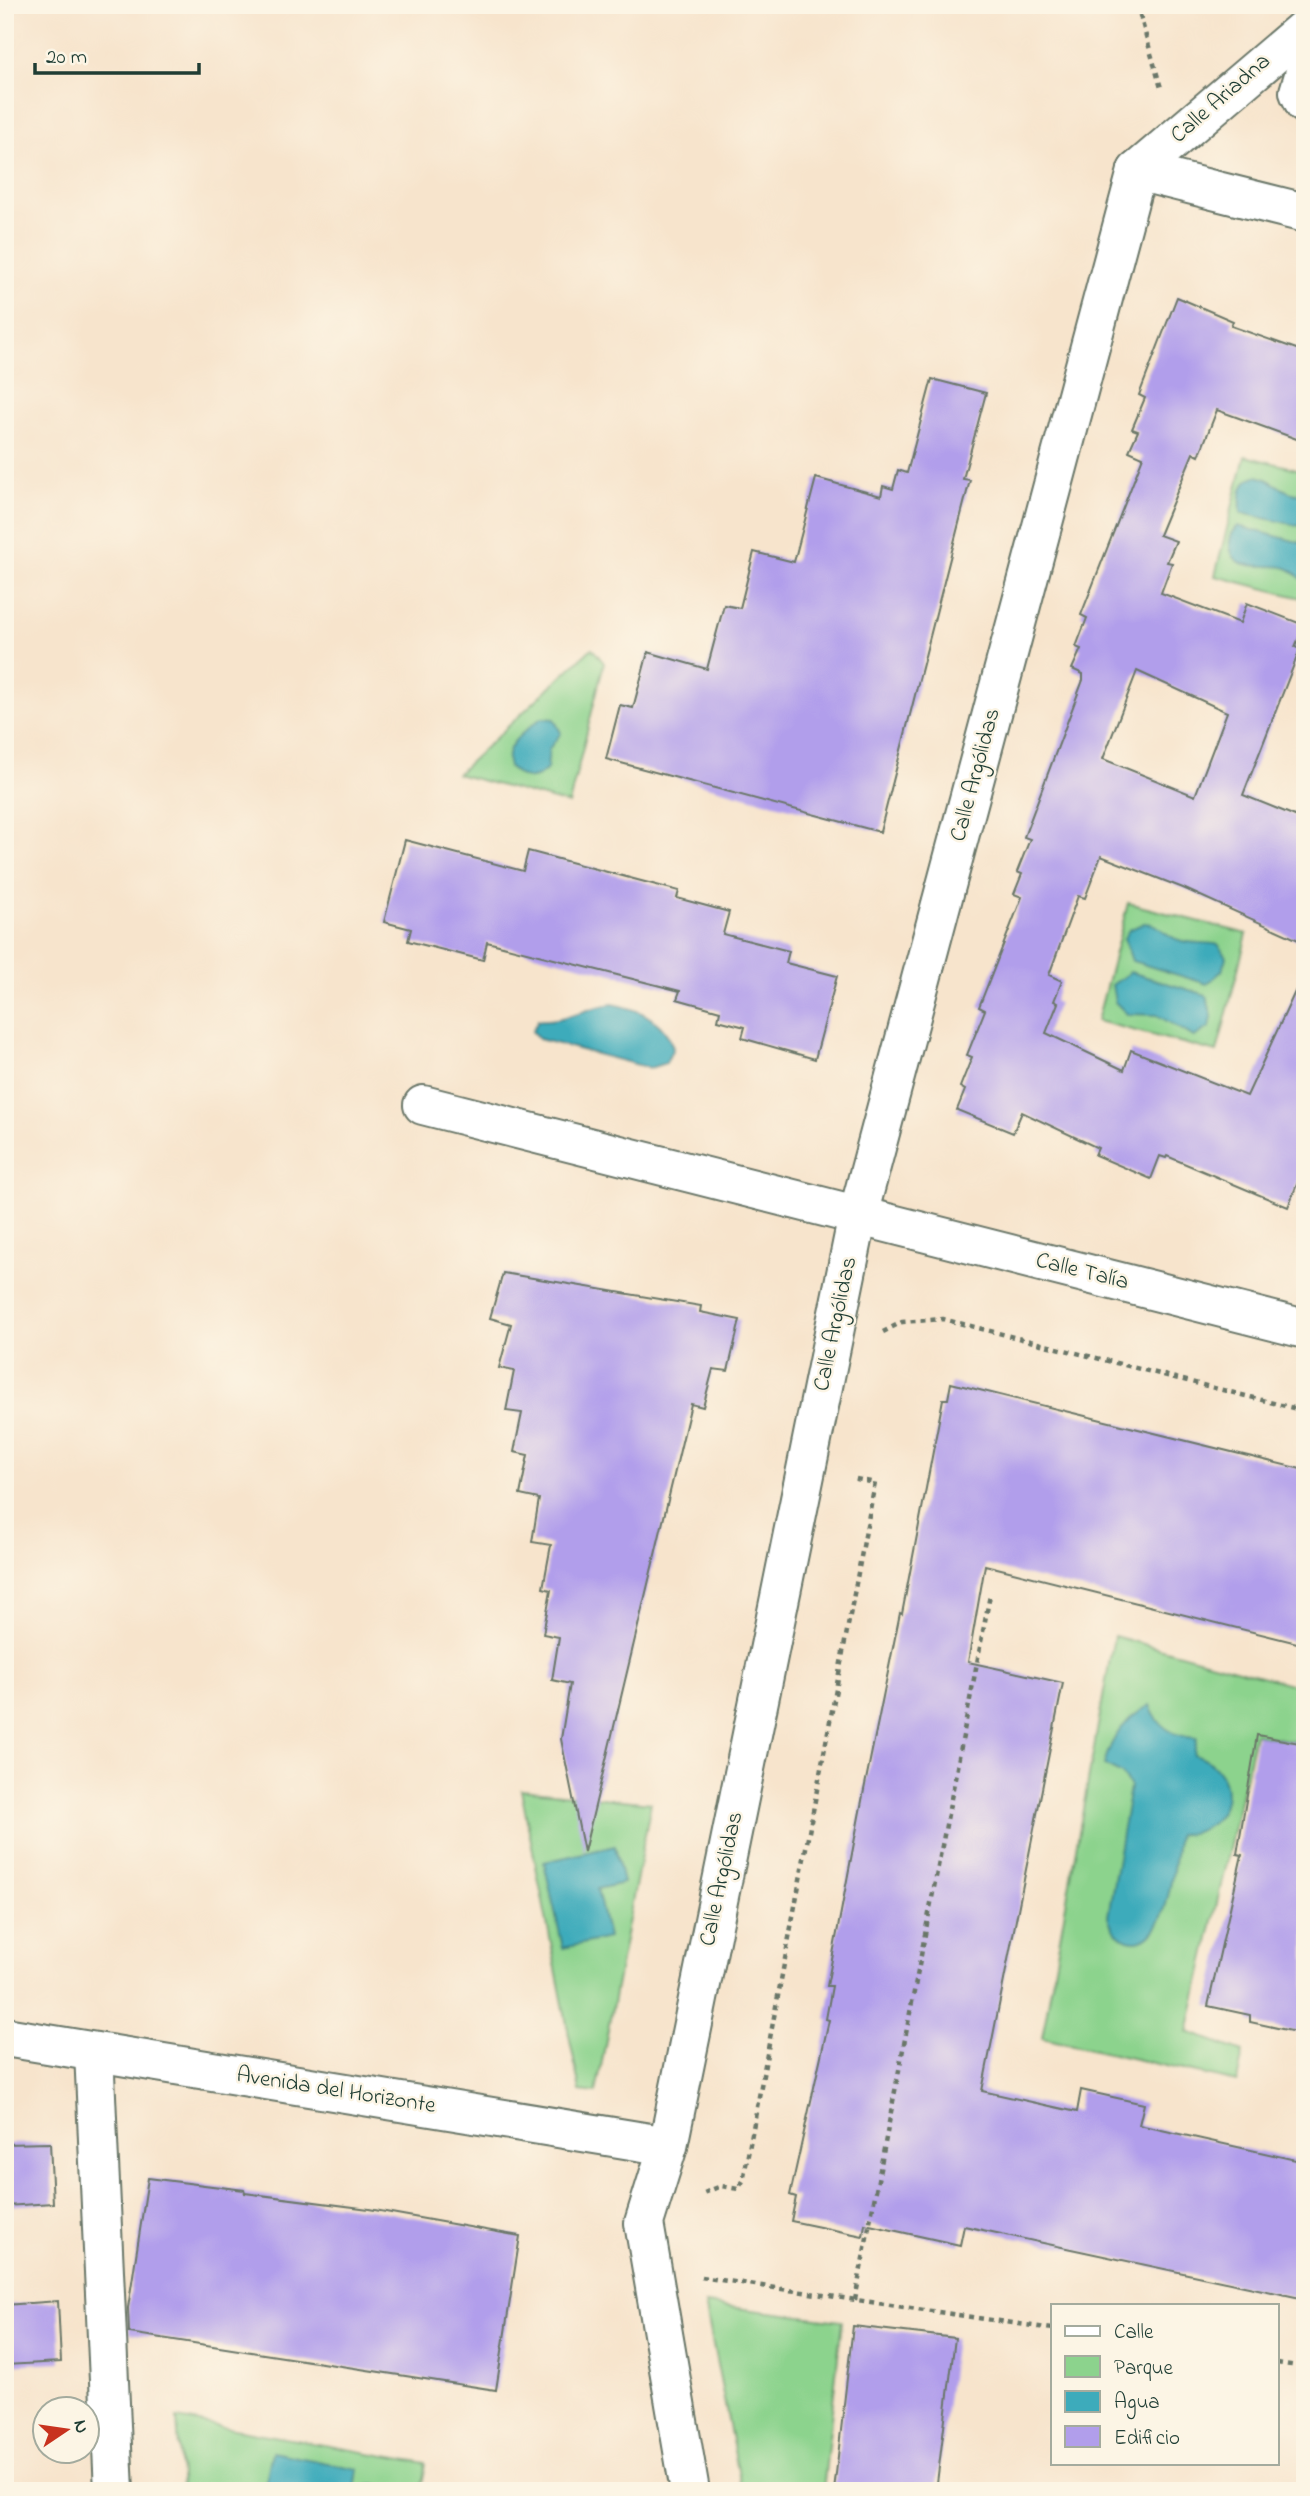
<svg xmlns="http://www.w3.org/2000/svg" width="1310" height="2496" font-family="'Indie Flower',sans-serif">
  <style>
    .green { fill: #8cd38d; stroke: #568860; stroke-width: 2 }
    .water { fill: #3dabbb; stroke: #2e7478; stroke-width: 2 }
    .building { fill: #b19eeb; fill-rule: evenodd }
    .lines { fill: none; stroke-linecap: round; stroke-linejoin: round }
    .minor-casing { stroke: #6b7769; stroke-width: 42 }
    .path { stroke: #6b7769; stroke-width: 4.5; stroke-dasharray: 5 5; stroke-linecap: butt }
    .minor { stroke: #fff; stroke-width: 38 }
    .labels { text-anchor: middle; dominant-baseline: central; stroke-width: 5; stroke-linejoin: round; paint-order: stroke }
    .street-label { font-size: 23px; fill: #1f3d34; stroke: #fcf5e5 }
  </style>
  <rect width="100%" height="100%" fill="#fcf5e5"/>
  <filter id="ink" filterUnits="userSpaceOnUse"><feTurbulence type="fractalNoise" baseFrequency=".0143" numOctaves="2"/><feDisplacementMap in="SourceGraphic" scale="14" xChannelSelector="R" yChannelSelector="G"/><feConvolveMatrix kernelMatrix="1 2 1 2 8 2 1 2 1" color-interpolation-filters="sRGB"/></filter>
  <filter id="wash" filterUnits="userSpaceOnUse"><feTurbulence type="fractalNoise" baseFrequency=".00686" numOctaves="4" result="noise"/><feDisplacementMap in="SourceGraphic" scale="28" xChannelSelector="R" yChannelSelector="G"/><feGaussianBlur stdDeviation="1.57" result="paint"/><feColorMatrix in="noise" values="0 0 0 0 0 0 0 0 0 0 0 0 0 0 0 0 0 1.4 0 .05"/><feComposite in="paint" operator="in"/></filter>
  <g filter="url(#wash)">
    <rect width="100%" height="100%" fill="#f7e4cc"/>
    <g class="green">
      <polygon points="1245,456 1305,471 1305,599 1215,576"/>
      <polygon points="592,648 604,663 569,804 457,774"/>
      <polygon points="1128,903 1247,934 1217,1052 1097,1021"/>
      <polygon points="1114,1636 1305,1688 1302,1743 1255,1734 1188,2032 1243,2052 1237,2082 1042,2038"/>
      <polygon points="521,1790 651,1803 596,2093 580,2091"/>
      <polygon points="705,2304 842,2321 823,2491 742,2491"/>
      <polygon points="177,2419 426,2463 421,2491 182,2491"/>
    </g>
    <g class="water">
      <path d="M1256,476C1275,478 1284,497 1305,494V527L1241,513C1240,498 1239,481 1256,476Z"/>
      <path d="M1238,526L1305,544V582C1299,577 1294,571 1287,568C1269,562 1233,575 1230,546C1229,538 1232,532 1238,526Z"/>
      <path d="M541,718L554,719L561,733L549,749L547,769C533,783 522,780 509,767C501,745 527,730 541,718Z"/>
      <path d="M1144,923C1161,923 1164,936 1179,940C1192,945 1206,941 1219,945L1226,957L1222,971L1207,984L1132,961L1124,938L1129,930Z"/>
      <polygon points="1130,972 1206,995 1212,1016 1210,1027 1194,1037 1157,1015 1127,1014 1115,1002 1112,985"/>
      <path d="M613,1004C639,1009 665,1020 673,1048L666,1063L650,1068L539,1039L532,1031L538,1020C566,1022 586,1007 613,1004Z"/>
      <path d="M1150,1705C1157,1727 1175,1737 1197,1738L1194,1755C1245,1770 1231,1835 1178,1834C1173,1861 1170,1952 1128,1940C1117,1936 1111,1927 1108,1916L1130,1787L1122,1774L1104,1765C1111,1737 1125,1719 1150,1705Z"/>
      <polygon points="615,1846 623,1883 597,1889 608,1938 563,1948 544,1862"/>
      <polygon points="272,2452 358,2469 355,2489 376,2484 391,2491 264,2491"/>
    </g>
    <g id="blocks">
      <g class="building">
        <path d="M1177,297L1233,321L1231,326L1305,352V442L1217,410L1199,456L1193,453L1159,535L1176,541L1167,562L1172,563L1161,593L1240,623L1247,603L1304,625L1295,647L1300,649L1243,795L1305,820V943L1183,888L1101,856L1085,898L1078,896L1049,975L1062,981L1054,1001L1058,1003L1046,1033L1124,1070L1131,1050L1247,1096L1305,970V1164L1288,1207L1167,1156L1166,1158L1160,1156L1151,1179L1095,1155L1098,1148L1022,1112L1013,1133L957,1110L965,1090L960,1087L972,1057L967,1055L985,1010L979,1007L1022,897L1014,894L1022,874L1017,872L1030,839L1024,837L1083,680V674L1072,669L1081,649L1076,647L1087,618L1081,615L1143,457L1129,451L1138,431L1132,429L1145,398L1139,395ZM1137,671L1227,712L1195,796L1103,759Z"/>
        <polygon points="932,379 986,393 963,479 970,480 880,832 606,759 620,705 633,708 648,652 707,669 724,605 740,608 754,552 794,562 816,478 881,496 883,486 893,489 898,470 907,473"/>
        <polygon points="405,840 523,871 528,851 679,891 677,898 729,912 723,934 789,951 786,963 837,976 815,1059 742,1038 745,1027 718,1020 720,1011 677,999 680,991 487,942 483,960 408,941 411,929 384,922"/>
        <polygon points="503,1273 701,1306 700,1312 740,1320 728,1371 713,1369 703,1407 691,1404 584,1852 561,1739 570,1684 552,1680 559,1637 543,1634 551,1590 543,1588 551,1545 532,1542 539,1499 520,1495 528,1455 514,1452 522,1413 506,1411 514,1371 499,1368 511,1324 490,1318"/>
        <polygon points="951,1383 1305,1470 1305,1645 985,1565 968,1662 1063,1683 982,2091 1077,2112 1081,2090 1144,2104 1139,2125 1305,2162 1305,2299 964,2226 960,2245 865,2224 863,2236 791,2221 796,2197 790,2195 829,2020 826,2019 832,1986 827,1986 864,1790 900,1613 902,1614 943,1399 948,1399"/>
        <polygon points="1257,1735 1305,1744 1305,2034 1250,2022 1250,2015 1208,2006 1242,1855 1237,1854"/>
        <polygon points="50,2143 53,2203 5,2206 5,2144"/>
        <polygon points="148,2178 244,2190 245,2193 369,2209 520,2236 496,2390 129,2333 128,2308"/>
        <polygon points="58,2301 61,2362 5,2365 5,2305"/>
        <polygon points="853,2326 955,2338 936,2491 834,2491"/>
      </g>
    </g>
  </g>
  <g filter="url(#ink)">
    <use href="#blocks" fill-opacity="0" stroke="#6b7769" stroke-width="2"/>
    <g class="lines">
      <defs>
        <g id="minor">
          <polyline points="1305,72 1299,92 1305,104"/>
          <polyline points="1137,171 1305,28"/>
          <polyline points="1137,171 1305,213"/>
          <polyline points="423,1105 1305,1329"/>
          <polyline points="5,2037 668,2146"/>
          <polyline points="94,2052 114,2491"/>
          <polyline points="690,2491 644,2223 668,2146 858,1215 1137,171"/>
        </g>
      </defs>
      <use href="#minor" class="minor-casing"/>
      <g class="path">
        <polyline points="1137,5 1161,88"/>
        <polyline points="883,1332 902,1322 943,1319 1305,1411"/>
        <polyline points="704,2193 721,2186 738,2189 743,2181 875,1483 852,1478"/>
        <polyline points="701,2277 1053,2329"/>
        <polyline points="855,2300 990,1595"/>
        <polyline points="1277,2363 1305,2367"/>
      </g>
      <use href="#minor" class="minor"/>
    </g>
  </g>
  <g class="labels">
    <g class="street-label">
      <text transform="translate(1221 99) rotate(-41)">Calle Ariadna</text>
      <text transform="translate(976 775) rotate(-75)">Calle Argólidas</text>
      <text transform="translate(1082 1272) rotate(14)">Calle Talía</text>
      <text transform="translate(836 1324) rotate(-78)">Calle Argólidas</text>
      <text transform="translate(722 1879) rotate(-78)">Calle Argólidas</text>
      <text transform="translate(336 2091) rotate(9)">Avenida del Horizonte</text>
    </g>
  </g>
  <rect width="1310" height="2496" fill="none" stroke="#fcf5e5" stroke-width="28"/>
  <rect x="1051" y="2304" width="228" height="161" fill="#fcf5e5" stroke="#a4ab9e" stroke-width="2"/>
  <rect x="1065" y="2326" width="35" height="10" fill="#ffffff" stroke="#a4ab9e" stroke-width="2"/>
  <text x="1114" y="2338" font-size="21" fill="#1f3d34">Calle</text>
  <rect x="1065" y="2356" width="35" height="21" fill="#8cd38d" stroke="#a4ab9e" stroke-width="2"/>
  <text x="1114" y="2374" font-size="21" fill="#1f3d34">Parque</text>
  <rect x="1065" y="2391" width="35" height="21" fill="#3dabbb" stroke="#a4ab9e" stroke-width="2"/>
  <text x="1114" y="2408" font-size="21" fill="#1f3d34">Agua</text>
  <rect x="1065" y="2426" width="35" height="21" fill="#b19eeb" stroke="#a4ab9e" stroke-width="2"/>
  <text x="1114" y="2444" font-size="21" fill="#1f3d34">Edificio</text>
  <g transform="translate(66 2430) rotate(77)"><circle r="33" fill="#fcf5e5" stroke="#a4ab9e" stroke-width="2"/>
  <path d="M0-5L12 26L0 18L-12 26Z" fill="#c8321e"/>
  <text y="-10" font-size="19" font-weight="bold" text-anchor="middle" fill="#1f3d34">N</text>
  </g>
  <path d="M35 63v10h164v-10" fill="none" stroke="#1f3d34" stroke-width="3.5"/>
  <text x="46" y="63" font-size="21" fill="#1f3d34" stroke="#fcf5e5" stroke-width="5" paint-order="stroke">20 m</text>
</svg>
